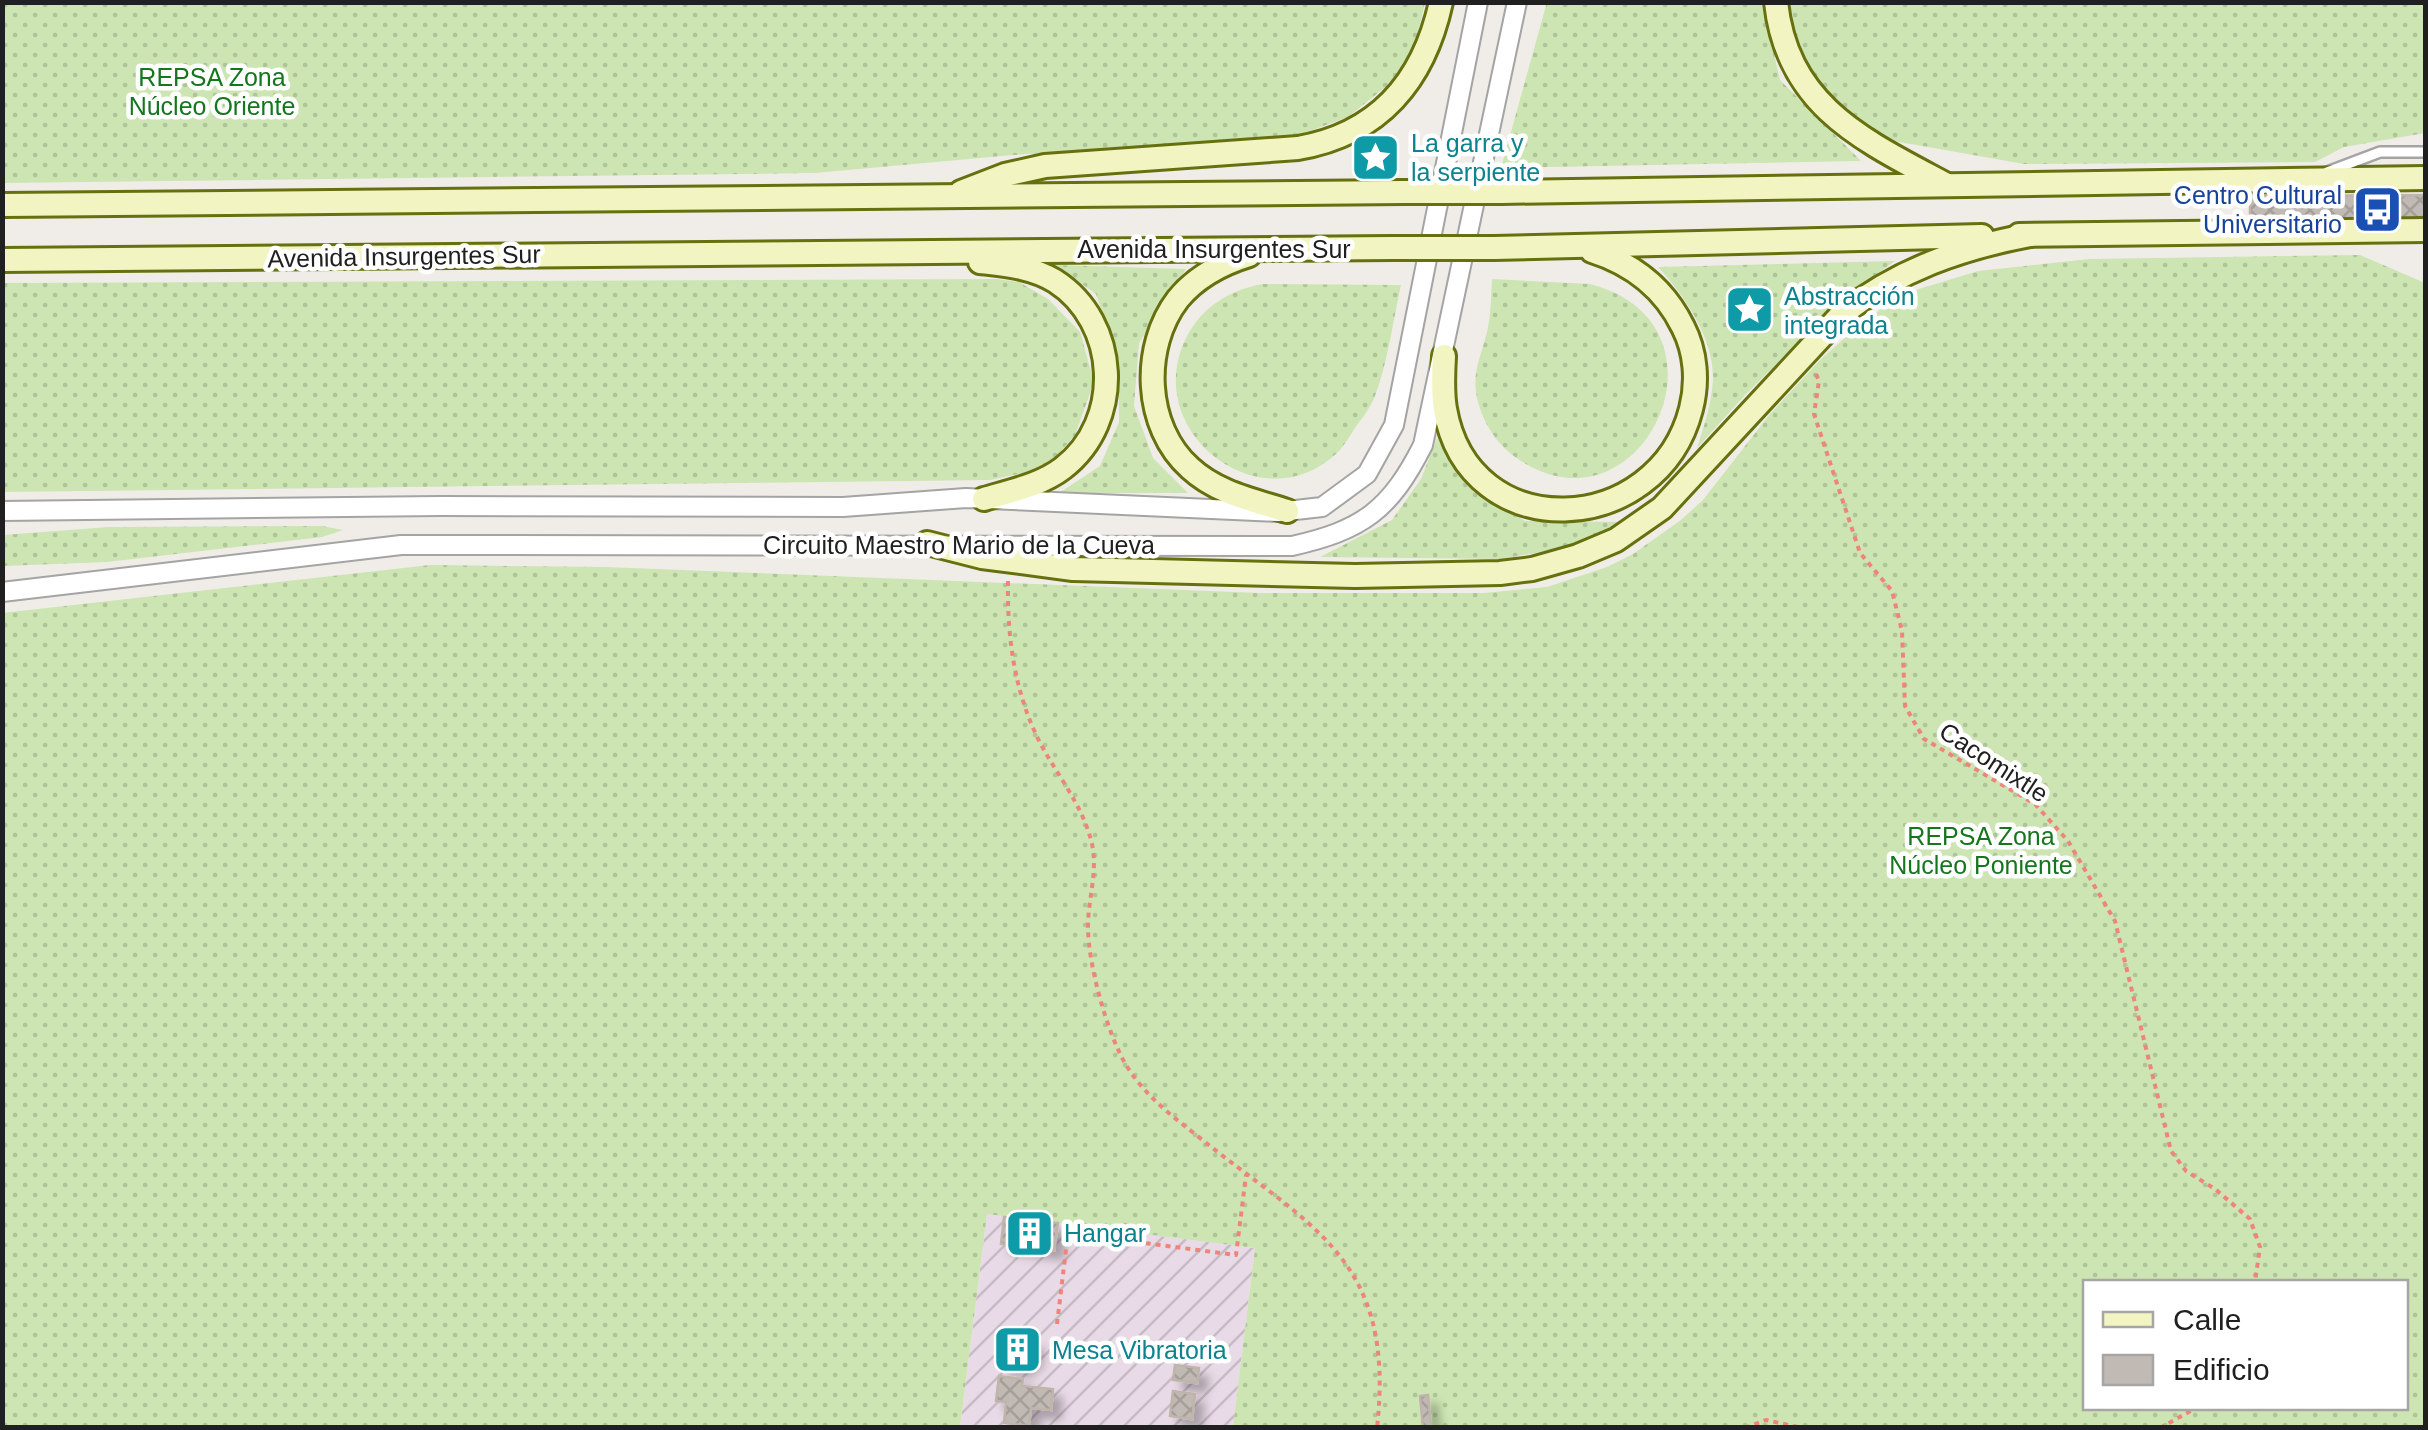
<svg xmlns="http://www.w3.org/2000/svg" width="2428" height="1430" font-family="Arial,sans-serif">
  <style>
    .industrial { fill: url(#industrial-furrows) }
    .grass { fill: url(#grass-dots); fill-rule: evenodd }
    .building { fill: url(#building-cross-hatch); stroke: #c1b4ab; stroke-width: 2.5; filter: url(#shadow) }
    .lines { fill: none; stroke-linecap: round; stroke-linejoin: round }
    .service-casing { stroke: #a4a4a4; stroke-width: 14 }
    .minor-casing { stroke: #a4a4a4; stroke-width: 22 }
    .secondary-casing { stroke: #66700e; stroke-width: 28 }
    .path { stroke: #ef857a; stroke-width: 4; stroke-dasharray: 5 5; stroke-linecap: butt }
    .service { stroke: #fff; stroke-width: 9 }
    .minor { stroke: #fff; stroke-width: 18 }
    .secondary { stroke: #f2f5c1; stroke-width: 22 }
    .secondary-bridge-casing { stroke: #66700e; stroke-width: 28; stroke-linecap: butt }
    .secondary-bridge { stroke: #f2f5c1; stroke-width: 22 }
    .labels { text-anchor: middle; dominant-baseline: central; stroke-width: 9; stroke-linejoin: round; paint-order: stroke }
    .park-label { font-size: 25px; fill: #15771d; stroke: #fff }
    .culture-label { font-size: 25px; fill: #0d838f; stroke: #fff; text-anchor: start }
    .transit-label { font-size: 25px; fill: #164399; stroke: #fff; text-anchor: end }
    .street-label { font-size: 25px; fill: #202020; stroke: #fff }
  </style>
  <defs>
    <pattern id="industrial-furrows" width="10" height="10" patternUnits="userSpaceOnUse" patternTransform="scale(2.5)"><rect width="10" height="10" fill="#e8dae6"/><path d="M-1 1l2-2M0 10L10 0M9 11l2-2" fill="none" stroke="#c7bbc5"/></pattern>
    <pattern id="grass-dots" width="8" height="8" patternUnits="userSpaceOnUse" patternTransform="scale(2.5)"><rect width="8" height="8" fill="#cce5b2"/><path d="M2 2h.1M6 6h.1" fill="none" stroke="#afc499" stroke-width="1.8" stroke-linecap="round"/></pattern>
    <pattern id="building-cross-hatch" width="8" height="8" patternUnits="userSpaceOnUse" patternTransform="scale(2.5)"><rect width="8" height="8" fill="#c0b9b4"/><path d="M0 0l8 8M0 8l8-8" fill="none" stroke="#a59f9a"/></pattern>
    <filter id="shadow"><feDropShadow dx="9" dy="9" stdDeviation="5" flood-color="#0004"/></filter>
  </defs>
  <rect width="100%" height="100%" fill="#f0ede8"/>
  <polygon class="industrial" points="987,1214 1255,1248 1233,1427 960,1428"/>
  <g class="grass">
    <polygon points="1547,2 1762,3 1780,80 1861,161 1501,168"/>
    <polygon points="2,3 3,2 1425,3 1417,37 1403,65 1388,85 1348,117 1299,135 1013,155 815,173 3,183"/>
    <polygon points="2425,3 2425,133 2344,147 2315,162 2024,164 1894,141 1847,114 1809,76 1786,4"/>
    <path d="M2360,255L2425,283V1427H1233L1255,1248L987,1214L960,1427H3L2,613L430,565L606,567L1259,593H1484L1547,587L1607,567L1633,554L1681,520L1703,500L1770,414L1821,359L1864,321L1890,303L1919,289L1978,271L2089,259ZM2086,1282H2406V1408H2086Z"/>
    <path d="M1895,261L1844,297L1746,394L1697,448C1704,426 1712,402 1713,379C1714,338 1684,295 1658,267Z"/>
    <polygon points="1055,265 1186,269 1139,343 1134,406 1153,458 1188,493 1059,493 1100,466 1119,422 1119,363 1096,294"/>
    <polygon points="996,279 1019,282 1048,299 1080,332 1094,382 1075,435 1046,468 990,480 3,492 2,283"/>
    <path d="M1492,279L1590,284C1741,323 1646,534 1526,464C1499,449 1481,423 1476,392C1473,370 1482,353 1487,332C1491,315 1491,297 1492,279Z"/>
    <path d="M1263,284L1401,285C1393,321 1388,361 1375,396C1371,407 1362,418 1355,428C1350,436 1344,446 1337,453C1261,525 1140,432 1186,338C1202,307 1229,290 1263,284Z"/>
    <polygon points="1437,438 1468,484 1525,521 1628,522 1561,548 1502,559 1320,557 1392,520 1421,479"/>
    <polygon points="322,526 343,530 322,537 107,562 3,566 3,535 109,527"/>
  </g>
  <g class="building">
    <polygon points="2426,195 2426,220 2250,221 2250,196"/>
    <polygon points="1004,1217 1058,1223 1054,1250 1001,1244"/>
    <polygon points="1003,1337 1034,1340 1032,1360 1025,1359 1024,1367 1000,1365"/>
    <polygon points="1175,1365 1199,1368 1197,1383 1173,1380"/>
    <polygon points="999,1376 1023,1379 1022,1386 1053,1389 1051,1410 1031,1408 1029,1426 1004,1423 1006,1402 996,1401"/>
    <polygon points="1173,1391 1195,1394 1192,1419 1170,1416"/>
    <polygon points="1428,1395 1431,1428 1423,1428 1420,1396"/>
  </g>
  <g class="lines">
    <defs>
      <polyline id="service" points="2327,172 2380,152 2426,152"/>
      <g id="minor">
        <polyline points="2,511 440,506 843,507 966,498 1278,512 1322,507 1367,474 1394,425 1478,2"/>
        <path d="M2,592L401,545L1292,546C1363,530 1390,510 1423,445L1517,2"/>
      </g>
      <g id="secondary">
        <path d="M1776,2C1787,106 1863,140 1945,184"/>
        <path d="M961,192L1005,175L1045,166L1298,148C1380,134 1424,80 1441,2"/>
        <polyline points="1501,192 2426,178"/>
        <polyline points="2,205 1404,192"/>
        <polyline points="2019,235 2426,230"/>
        <polyline points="1494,248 1982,236"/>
        <path d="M1249,255C1223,263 1196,277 1178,299C1141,347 1144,427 1190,468C1217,493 1253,500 1287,511"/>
        <polyline points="2,260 1393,248"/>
        <path d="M980,262C1006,265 1032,267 1055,281C1119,322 1124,421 1063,468C1041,485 1011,491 984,499"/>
        <path d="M1444,356C1443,373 1442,392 1445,409C1469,548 1658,538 1691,409C1698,382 1696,352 1683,327C1664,288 1633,264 1592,251"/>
        <path d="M927,543L982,557L1073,569L1355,576L1500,573L1532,569L1578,556L1616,540L1662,508L1842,314C1898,270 1961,248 2030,235"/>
      </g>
    </defs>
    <use href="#service" class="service-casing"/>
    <use href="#minor" class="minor-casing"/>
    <use href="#secondary" class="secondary-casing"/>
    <g class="path">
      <polyline points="1816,374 1819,381 1814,414 1860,553 1892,591 1902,631 1905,706 1924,739 2035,804 2068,841 2115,921 2171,1151 2186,1171 2215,1189 2250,1219 2260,1247 2255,1282"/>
      <path d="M1008,581C1007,640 1015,698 1044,750C1061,780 1084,809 1092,844C1098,873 1088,898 1088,927C1088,964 1107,1033 1126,1065C1144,1094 1169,1114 1195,1134C1311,1228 1396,1257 1377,1428"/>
      <polyline points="1057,1324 1068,1233 1236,1255 1246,1175"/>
      <polyline points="1745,1428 1766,1420 1802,1428"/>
      <polyline points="2160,1428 2196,1408"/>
    </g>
    <use href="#service" class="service"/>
    <use href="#minor" class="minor"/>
    <use href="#secondary" class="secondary"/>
    <defs>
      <g id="secondary-bridge">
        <polyline points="1404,192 1501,192"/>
        <polyline points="1393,248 1494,248"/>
      </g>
    </defs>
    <use href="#secondary-bridge" class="secondary-bridge-casing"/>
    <use href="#secondary-bridge" class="secondary-bridge"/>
  </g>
  <defs>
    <symbol id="sight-square" viewBox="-11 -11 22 22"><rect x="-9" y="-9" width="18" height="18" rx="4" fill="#0f9aa8" stroke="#fff"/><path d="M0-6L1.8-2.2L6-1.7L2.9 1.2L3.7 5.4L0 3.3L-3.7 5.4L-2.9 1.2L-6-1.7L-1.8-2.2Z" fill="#fff"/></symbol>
    <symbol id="bus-square" viewBox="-11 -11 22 22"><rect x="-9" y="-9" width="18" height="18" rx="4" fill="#1a4fb4" stroke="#fff"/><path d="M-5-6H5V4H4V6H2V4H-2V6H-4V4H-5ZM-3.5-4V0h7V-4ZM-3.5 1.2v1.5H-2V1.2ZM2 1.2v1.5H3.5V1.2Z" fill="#fff"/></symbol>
    <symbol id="building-square" viewBox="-11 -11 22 22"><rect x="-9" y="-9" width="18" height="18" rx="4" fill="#0f9aa8" stroke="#fff"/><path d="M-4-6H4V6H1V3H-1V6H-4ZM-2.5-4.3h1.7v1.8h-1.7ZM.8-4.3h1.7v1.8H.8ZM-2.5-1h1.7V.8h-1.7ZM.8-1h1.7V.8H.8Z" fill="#fff"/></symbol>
  </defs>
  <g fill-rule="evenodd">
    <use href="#sight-square" x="1348" y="130" width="55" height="55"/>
    <use href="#bus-square" x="2350" y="182" width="55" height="55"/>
    <use href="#sight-square" x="1722" y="282" width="55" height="55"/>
    <use href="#building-square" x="1002" y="1206" width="55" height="55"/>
    <use href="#building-square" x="990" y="1322" width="55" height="55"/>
  </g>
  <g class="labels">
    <g class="park-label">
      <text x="212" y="77">REPSA Zona<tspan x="212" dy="29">Núcleo Oriente</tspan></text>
      <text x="1981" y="836">REPSA Zona<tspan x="1981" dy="29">Núcleo Poniente</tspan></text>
    </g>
    <g class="culture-label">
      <text x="1411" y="143">La garra y<tspan x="1411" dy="29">la serpiente</tspan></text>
      <text x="1784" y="296">Abstracción<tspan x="1784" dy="29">integrada</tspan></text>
      <text x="1064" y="1233">Hangar</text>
      <text x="1052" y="1350">Mesa Vibratoria</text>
    </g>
    <g class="transit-label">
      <text x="2342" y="195">Centro Cultural<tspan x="2342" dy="29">Universitario</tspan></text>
    </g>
    <g class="street-label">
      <text x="1214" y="249">Avenida Insurgentes Sur</text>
      <text transform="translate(404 256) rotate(-1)">Avenida Insurgentes Sur</text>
      <text x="959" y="545">Circuito Maestro Mario de la Cueva</text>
      <text transform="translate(1994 762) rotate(33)">Cacomixtle</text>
    </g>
  </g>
  <rect width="2428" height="1430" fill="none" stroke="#202020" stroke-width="10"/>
  <rect x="2083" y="1280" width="325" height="130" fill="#ffffff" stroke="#a6a6a6" stroke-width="2.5"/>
  <rect x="2103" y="1312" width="50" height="15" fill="#f2f5c1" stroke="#a6a6a6" stroke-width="2.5"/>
  <text x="2173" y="1330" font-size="30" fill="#202020">Calle</text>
  <rect x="2103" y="1355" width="50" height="30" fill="#c0b9b4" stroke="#a6a6a6" stroke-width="2.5"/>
  <text x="2173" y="1380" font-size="30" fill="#202020">Edificio</text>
</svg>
